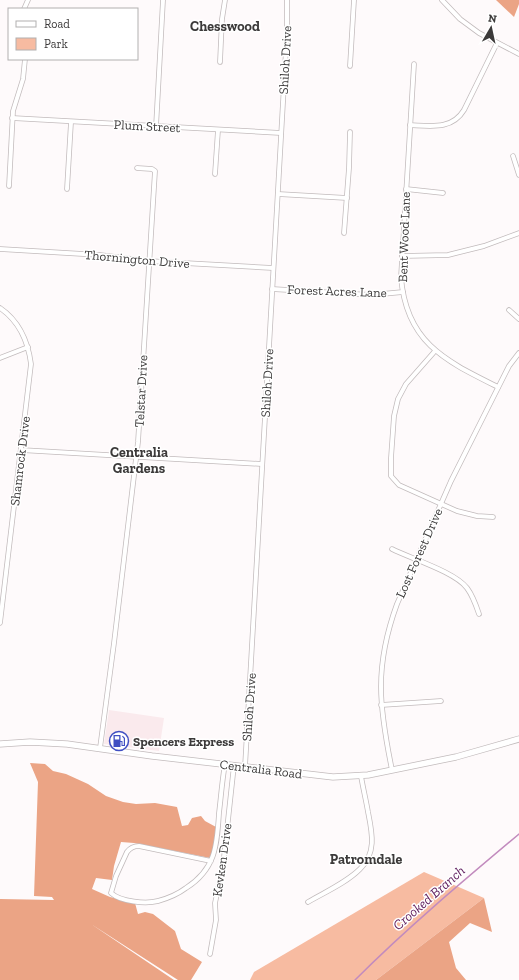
<svg xmlns="http://www.w3.org/2000/svg" width="519" height="980" font-family="'Zilla Slab',serif">
  <style>
    .built { fill: #faeaed }
    .green { fill: #f7bba1 }
    .forest { fill: #eba485 }
    .lines { fill: none; stroke-linecap: round; stroke-linejoin: round }
    .stream { stroke: #c28bbe; stroke-width: 1.5 }
    .minor-casing { stroke: #c2bbbc; stroke-width: 5.5 }
    .secondary-casing { stroke: #c2bbbc; stroke-width: 7 }
    .minor { stroke: #fff; stroke-width: 4 }
    .secondary { stroke: #fff; stroke-width: 5.5 }
    .labels { text-anchor: middle; dominant-baseline: central; stroke-width: 3; stroke-linejoin: round; paint-order: stroke }
    .street-label { font-size: 13px; fill: #3c3a3a; stroke: #fff }
    .poi-label { font-size: 13px; font-weight: bold; fill: #3c3a3a; stroke: #fff; text-anchor: start }
    .neighbourhood-label { font-size: 14px; font-weight: bold; fill: #3c3a3a; stroke: #fff }
    .water-label { font-size: 14px; font-style: italic; fill: #622160; stroke: #fff }
  </style>
  <rect width="100%" height="100%" fill="#fefafb"/>
  <polygon class="built" points="109,710 164,718 159,751 104,744"/>
  <polygon class="green" points="424,872 484,898 376,980 250,980 254,972"/>
  <g class="forest">
    <polygon points="496,0 519,0 519,4 514,17"/>
    <polygon points="30,763 45,764 53,771 66,774 88,784 106,796 123,802 136,804 155,803 177,807 182,826 188,825 192,818 201,816 205,821 216,827 214,847 210,858 134,843 121,842 114,866 112,880 96,878 92,889 110,897 135,903 138,914 145,912 153,914 175,931 181,949 202,962 191,980 178,980 91,924 174,980 0,980 0,899 54,900 52,897 34,896 38,782"/>
    <polygon points="484,898 492,932 470,923 449,942 456,968 466,980 376,980"/>
  </g>
  <g class="lines">
    <path class="stream" d="M355,980C407,928 463,881 519,834"/>
    <defs>
      <g id="minor">
        <polyline points="442,0 460,19 479,33 519,54"/>
        <polyline points="24,9 28,0"/>
        <polyline points="220,62 222,19 225,0"/>
        <path d="M414,64L401,277C406,343 446,361 498,387"/>
        <polyline points="350,66 354,0"/>
        <polyline points="12,118 281,133"/>
        <path d="M410,125C431,126 452,130 464,110L497,43"/>
        <polyline points="156,127 163,0"/>
        <polyline points="513,156 519,175"/>
        <polyline points="215,174 218,130"/>
        <polyline points="9,186 13,111 23,79 25,59"/>
        <polyline points="67,189 71,122"/>
        <polyline points="406,189 443,193"/>
        <polyline points="278,194 347,198"/>
        <polyline points="344,233 349,168 350,132"/>
        <polyline points="0,249 100,255 148,261 273,268"/>
        <polyline points="402,256 448,255 484,246 519,233"/>
        <polyline points="272,289 371,295 403,292"/>
        <path d="M0,308C19,321 28,341 31,364L0,623"/>
        <polyline points="509,310 519,319"/>
        <polyline points="435,351 406,384 398,399 394,416 391,458 391,476 399,485 457,511 477,516 493,517"/>
        <polyline points="0,358 28,347"/>
        <polyline points="21,450 262,464"/>
        <path d="M392,549C412,559 455,572 467,588C473,596 476,605 479,614"/>
        <polyline points="381,705 441,701"/>
        <polyline points="100,748 114,643 138,442 155,171 152,169 137,168"/>
        <polyline points="245,767 287,32 287,0"/>
        <path d="M392,770C379,706 374,667 397,604L451,481L509,366L519,353"/>
        <path d="M211,861L139,846C133,846 130,848 127,852L116,876L111,893C121,902 146,904 158,901C169,898 178,894 186,888C216,869 217,845 219,813C221,797 222,781 225,764"/>
        <path d="M308,902C325,892 346,883 360,869C377,853 372,832 368,812C366,800 363,788 361,776"/>
        <polyline points="210,954 216,920 215,903 223,866 234,765"/>
      </g>
      <polyline id="secondary" points="0,744 30,742 67,744 152,756 333,777 368,775 456,757 519,739"/>
    </defs>
    <use href="#minor" class="minor-casing"/>
    <use href="#secondary" class="secondary-casing"/>
    <use href="#minor" class="minor"/>
    <use href="#secondary" class="secondary"/>
  </g>
  <defs>
    <symbol id="fuel-ring" viewBox="-11 -11 22 22"><circle r="9.5" fill="#fff" stroke="#404fc2" stroke-width="1.5"/><path d="M-5.5-6h7V0h2V4h1.3V-2.5L3-4.5l.8-.8L6-3V5H2.5V1h-1V6h-7ZM-4.2-4.7v3.2H.2V-4.7Z" fill="#404fc2"/></symbol>
  </defs>
  <g fill-rule="evenodd">
    <use href="#fuel-ring" x="108" y="730" width="22" height="22"/>
  </g>
  <g class="labels">
    <g class="street-label">
      <text transform="translate(285 60) rotate(-87)">Shiloh Drive</text>
      <text transform="translate(147 126) rotate(3)">Plum Street</text>
      <text transform="translate(404 237) rotate(-88)">Bent Wood Lane</text>
      <text transform="translate(137 259) rotate(5)">Thornington Drive</text>
      <text transform="translate(337 291) rotate(2)">Forest Acres Lane</text>
      <text transform="translate(267 383) rotate(-87)">Shiloh Drive</text>
      <text transform="translate(141 391) rotate(-87)">Telstar Drive</text>
      <text transform="translate(20 461) rotate(-83)">Shamrock Drive</text>
      <text transform="translate(419 553) rotate(-66)">Lost Forest Drive</text>
      <text transform="translate(249 707) rotate(-86)">Shiloh Drive</text>
      <text transform="translate(261 769) rotate(7)">Centralia Road</text>
      <text transform="translate(222 860) rotate(-82)">Kevken Drive</text>
    </g>
    <g class="poi-label">
      <text x="133" y="741">Spencers Express</text>
    </g>
    <g class="neighbourhood-label">
      <text x="225" y="26">Chesswood</text>
      <text x="139" y="452">Centralia<tspan x="139" dy="16">Gardens</tspan></text>
      <text x="366" y="859">Patromdale</text>
    </g>
    <g class="water-label">
      <text transform="translate(429 898) rotate(-41)">Crooked Branch</text>
    </g>
  </g>
  <rect x="8" y="8" width="130" height="52" fill="#ffffff" stroke="#b1b0b0"/>
  <rect x="16" y="21" width="20" height="6" fill="#ffffff" stroke="#b1b0b0"/>
  <text x="44" y="28" font-size="12" fill="#3c3a3a">Road</text>
  <rect x="16" y="38" width="20" height="12" fill="#f7bba1" stroke="#b1b0b0"/>
  <text x="44" y="48" font-size="12" fill="#3c3a3a">Park</text>
  <g transform="translate(491 28) rotate(9)" stroke="#ffffff" stroke-width="3" paint-order="stroke">
  <path d="M0-3L7 15L0 10L-7 15Z" fill="#3c3a3a"/>
  <text y="-6" font-size="11" font-weight="bold" text-anchor="middle" fill="#3c3a3a">N</text>
  </g>
</svg>
